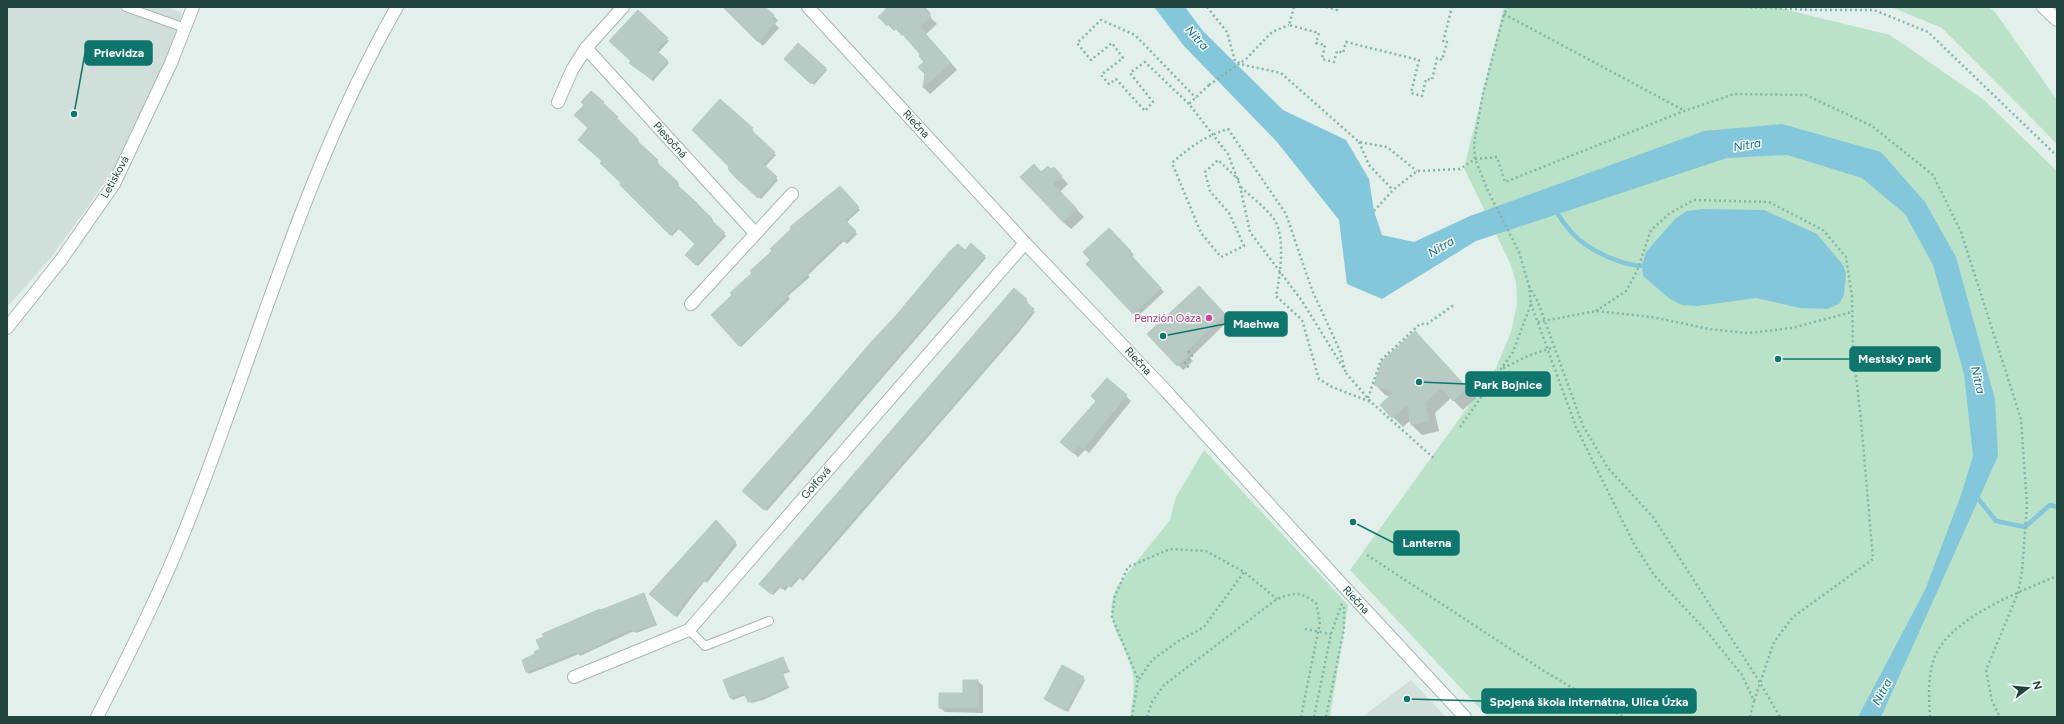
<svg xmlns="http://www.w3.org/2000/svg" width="2064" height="724" font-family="Figtree,sans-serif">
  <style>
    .built { fill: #d1dfda }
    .green { fill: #bae2c8 }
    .water { fill: #85c7da }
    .shadow { fill: #0003 }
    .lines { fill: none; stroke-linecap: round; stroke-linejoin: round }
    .stream { stroke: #85c7da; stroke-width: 4.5 }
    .building { fill: #b8cac4; stroke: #b5cac3 }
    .lane-casing { stroke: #a5b8b3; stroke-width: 10 }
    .street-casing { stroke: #a5b8b3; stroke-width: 14 }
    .secondary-casing { stroke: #a0bcb4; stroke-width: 14 }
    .path { stroke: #80b6a9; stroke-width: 2.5; stroke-dasharray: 2 3; stroke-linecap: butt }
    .lane { stroke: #fff; stroke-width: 8 }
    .street { stroke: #fff; stroke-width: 12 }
    .secondary { stroke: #fff; stroke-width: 12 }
    .path-bridge { stroke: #80b6a9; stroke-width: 2.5; stroke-dasharray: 2 3; stroke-linecap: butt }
    .hotel-dot { fill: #d1479c; stroke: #f5fbf8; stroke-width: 1.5 }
    .labels { text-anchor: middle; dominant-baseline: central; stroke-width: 3; stroke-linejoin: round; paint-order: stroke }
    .street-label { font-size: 11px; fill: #20433c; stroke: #f5fbf8 }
    .hotel-label { font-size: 11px; fill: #b23c85; stroke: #f5fbf8; text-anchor: end }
    .water-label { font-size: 12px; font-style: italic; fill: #126b87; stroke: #f5fbf8 }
    .leader { fill: none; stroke: #0f766e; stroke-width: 1.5 }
    .callout-dot { fill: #0f766e; stroke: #f5fbf8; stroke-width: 1.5 }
    .callout { fill: #0f766e; stroke: #0f766e; stroke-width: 1.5 }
    .callout-label { font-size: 12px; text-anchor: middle; font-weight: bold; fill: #fff }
  </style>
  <rect width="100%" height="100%" fill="#e3efeb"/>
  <g class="built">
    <polygon points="7,7 167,7 182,13 166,61 115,166 87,208 50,259 7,307"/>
    <polygon points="1411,680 1446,717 1362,717"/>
  </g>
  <g class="green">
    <polygon points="1504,7 1775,7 1890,35 1984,100 2057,171 2057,717 1488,717 1350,570 1496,368 1511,332 1517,304 1516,282 1510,263 1464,168"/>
    <polygon points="1891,7 1988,7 1995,12 2057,100 2057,144 1942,28"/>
    <path d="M1204,450L1348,605L1330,717H1130C1132,702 1136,685 1132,670C1124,637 1100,622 1118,585L1170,520L1176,497Z"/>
  </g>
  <g class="water">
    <polygon points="1154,7 1185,7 1203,31 1283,110 1346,140 1369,179 1374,211 1382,235 1414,242 1470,216 1704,131 1782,124 1881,152 1925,202 1956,257 1995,399 1998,456 1881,717 1858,717 1925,590 1961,495 1973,456 1964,374 1933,265 1905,214 1862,178 1787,155 1727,158 1476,241 1382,299 1347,284 1339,220 1277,142 1184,46"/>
    <polygon points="1703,209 1764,210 1817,234 1843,265 1846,274 1844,295 1839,304 1827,309 1800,308 1756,298 1698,306 1682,305 1670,299 1643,276 1642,266 1646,252 1675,219 1687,211"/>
  </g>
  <g class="shadow">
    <polygon points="724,7 763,7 778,20 775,24 779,28 763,46"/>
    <polygon points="887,7 925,7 931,14 929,16 937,24 926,34 957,70 930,94 924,88 925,62 922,55 904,34 902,36 896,29 894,31 880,16"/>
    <polygon points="638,11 669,41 658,53 669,63 653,81 633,65"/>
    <polygon points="798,44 827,70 814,85 785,59"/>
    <polygon points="592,92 639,141 638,143 659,163 658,165 679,184 678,186 700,206 713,220 712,222 726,236 698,266 686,255 696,244 680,228 672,236 621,185 623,183 603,161 590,129 585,105"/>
    <polygon points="720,100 754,131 752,133 776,155 765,167 778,180 761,199 729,169 731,167"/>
    <polygon points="1034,165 1042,173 1054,169 1068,184 1060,192 1084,217 1071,229 1063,222"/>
    <polygon points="840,188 860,210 847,222 857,234 847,244 844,241 808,275 810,277 788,296 790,299 741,347 712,315"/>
    <polygon points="1109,229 1134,255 1131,257 1164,292 1137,317 1087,264 1092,260"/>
    <polygon points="971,245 986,258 767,511 743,491"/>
    <polygon points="1199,288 1229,320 1190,358 1193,361 1183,370 1148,334"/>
    <polygon points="1014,290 1028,302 1026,304 1035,312 1019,332 803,581 800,578 791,588 789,586 785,591 781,587 773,595 760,584"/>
    <polygon points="1425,342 1476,398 1463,410 1451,398 1435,413 1439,431 1422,435 1412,425 1411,420 1403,427 1381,405 1391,397 1385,395 1376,385"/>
    <polygon points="1126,396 1131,401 1089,453 1085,450 1078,457 1065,445"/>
    <polygon points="716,521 737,545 707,583 705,581 694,594 677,617 653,596"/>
    <polygon points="644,594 657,625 636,633 634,631 580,656 579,654 529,674 527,672 523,660 536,655 541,649 601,611"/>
    <polygon points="783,658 790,672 783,674 789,688 763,700 751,703 746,695 733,700 731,698 724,681"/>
    <polygon points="1083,678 1085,680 1068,712 1045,699"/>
    <polygon points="978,681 983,686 983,713 945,712 940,708 964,694"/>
  </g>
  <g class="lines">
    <g class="stream">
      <path d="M1555,210C1560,218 1566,226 1572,233C1588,250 1623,267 1647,266"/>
      <polyline points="1976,496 1996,521 2025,527 2050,505 2057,507"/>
    </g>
  </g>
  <g class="building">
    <polygon points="723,7 765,7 774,15 771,18 775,23 758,42"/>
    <polygon points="889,7 922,7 931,17 920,26 926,33 925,34 951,63 923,88 925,74 918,67 924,62 919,56 920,54 897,28 895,30 889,23 887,26 878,17"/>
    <polygon points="638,10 668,38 656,50 668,61 651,79 629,63 631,61 609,41"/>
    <polygon points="798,43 826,68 811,84 784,59"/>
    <polygon points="591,91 604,102 603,103 618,117 616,118 638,139 636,140 658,160 656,162 678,182 676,184 698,204 697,205 712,218 710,219 725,233 696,265 685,255 695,244 677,227 670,235 620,185 621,183 600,163 602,161 578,140 588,128 574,115 584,105 581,102"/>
    <polygon points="720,99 753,128 751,130 775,152 763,164 777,177 758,198 736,178 728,169 729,167 692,130"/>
    <polygon points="1034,164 1041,172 1048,166 1051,169 1054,167 1062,176 1053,184 1077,209 1063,222 1020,177"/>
    <polygon points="840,186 859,207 845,220 856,231 844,242 841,239 807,272 808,274 786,294 788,296 767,316 769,318 739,346 711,315 732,295 730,293 752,273 750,271 772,251 770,249 791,229 790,227"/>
    <polygon points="1109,228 1131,251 1129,253 1161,288 1133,314 1086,264 1090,260 1083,252"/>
    <polygon points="971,243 985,256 764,510 742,491 816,407 872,341 893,319 949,252 958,244 965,250"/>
    <polygon points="1199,286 1225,314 1186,352 1189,356 1177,366 1147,334"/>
    <polygon points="1014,288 1027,299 1025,301 1034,309 1022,325 801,579 797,576 788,587 786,585 782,589 778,586 771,594 759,584"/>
    <polygon points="1415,331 1467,388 1453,401 1441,388 1425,403 1429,421 1411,425 1407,405 1392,418 1380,405 1394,392 1374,385 1382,361"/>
    <polygon points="1107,378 1127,395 1083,449 1079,446 1073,453 1060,442 1096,401 1091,396"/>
    <polygon points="716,520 736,542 720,560 722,562 681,605 682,607 675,616 649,594"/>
    <polygon points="644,593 655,623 633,632 632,629 603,641 604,643 577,654 576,652 526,672 522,660 535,654 534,652 540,649 536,640 544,637 542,634 600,609 601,610"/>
    <polygon points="783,657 788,669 782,672 787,686 761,698 748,702 744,693 730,698 723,680"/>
    <polygon points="1062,665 1084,677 1066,711 1044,699"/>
    <polygon points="963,680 978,680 978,708 939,708 939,693 963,693"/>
  </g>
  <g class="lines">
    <defs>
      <g id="lane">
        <polyline points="126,7 185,28"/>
        <polyline points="689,630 705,646 769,621"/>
      </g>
      <g id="street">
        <polyline points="623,7 586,48 755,233"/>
        <polyline points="808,7 1025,243 1166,391 1348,591 1465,717"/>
        <polyline points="558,102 572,70 586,48"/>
        <polyline points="691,304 792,194"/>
        <polyline points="7,328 61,260 114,184 171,63 193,7"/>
        <polyline points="574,677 689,630 1025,243"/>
        <path d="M97,717C128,657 158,597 183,535C254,359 302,172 397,7"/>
      </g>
      <polyline id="secondary" points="2043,7 2057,20"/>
    </defs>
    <use href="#lane" class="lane-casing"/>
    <use href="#street" class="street-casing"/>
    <use href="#secondary" class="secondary-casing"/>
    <g class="path">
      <polyline points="1207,7 1227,32 1235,61 1244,65 1281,73 1359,142 1387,147 1417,171"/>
      <polyline points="1294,7 1289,25 1319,33 1316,43 1325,45 1322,59 1334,62 1337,51 1343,53 1346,42 1419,60 1411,93 1422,96 1426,79 1432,80 1437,58 1442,60 1447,42 1443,42 1452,7"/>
      <polyline points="1326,7 1337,10 1337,7"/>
      <polyline points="1745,7 1814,10 1874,10 1928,32 2057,156"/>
      <polyline points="1504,14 1683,110"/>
      <polyline points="1246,59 1272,32 1289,25"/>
      <polyline points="1209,85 1189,104 1228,154 1240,186 1250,232 1302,301 1344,369"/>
      <polyline points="1189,104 1145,62 1130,73 1153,102 1145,111 1116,79 1109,84 1101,75 1123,58 1112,43 1091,60 1077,43 1101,20 1135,35 1196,98"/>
      <polyline points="1359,142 1369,165 1393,190"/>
      <path d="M1239,180L1218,160L1205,172L1210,191L1229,213L1244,246L1221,257L1201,233L1172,163C1190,147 1205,136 1228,129L1286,214L1312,290L1340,351L1346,374"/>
      <path d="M1241,187C1251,197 1265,207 1274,219C1286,236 1280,277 1276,296L1302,320L1319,379L1332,387L1371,402"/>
      <polyline points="1374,211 1393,190 1417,171 1460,169 1475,159 1497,157 1505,182 1684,111 1734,94 1806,95 1872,126 1933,175 1961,232 2021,419 2027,505 2022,572 2018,593 1986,670 1992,701 2000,717"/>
      <polyline points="1529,286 1538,302 1583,426 1608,468 1653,517 1759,681 1780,717"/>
      <polyline points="1531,304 1576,427 1634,544 1654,575 1709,634 1742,675 1754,701 1750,717"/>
      <polyline points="1596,311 1626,291 1637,271 1651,230 1670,213 1694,200 1769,202 1823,230 1846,257 1852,297 1853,350 1861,420 1873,559 1793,617 1774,642 1754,701"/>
      <polyline points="1538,322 1596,311 1652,317 1709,329 1748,333 1792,328 1852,312"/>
      <polyline points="1188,351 1192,356 1185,363 1190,369"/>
      <polyline points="1503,368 1530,355 1554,347"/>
      <polyline points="1346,373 1371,402 1436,460"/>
      <polyline points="1368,398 1381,360 1420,324 1427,324 1454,305"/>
      <polyline points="1460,427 1513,352 1531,304 1529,286 1519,252 1488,191 1475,159 1474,144 1483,94 1504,14 1508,7"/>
      <polyline points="1367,555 1544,671 1611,711 1625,717"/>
      <polyline points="1305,629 1331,634"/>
      <polyline points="1139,679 1152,660 1177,642 1204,627 1244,572"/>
      <polyline points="1132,717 1138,679 1112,617 1115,596 1128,567 1170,549 1206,551 1244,572 1277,599"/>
      <path d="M1147,717L1152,702L1164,685L1277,599C1295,592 1301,592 1316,603L1320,622L1301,717"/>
      <polyline points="1314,717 1331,634 1342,603"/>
      <polyline points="1326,717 1344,629 1344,607"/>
      <path d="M1930,717C1929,696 1927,674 1936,654C1953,617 2021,591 2057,576"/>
    </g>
    <use href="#lane" class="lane"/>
    <use href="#street" class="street"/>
    <use href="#secondary" class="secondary"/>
    <polyline class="path-bridge" points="1209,85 1246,59"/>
  </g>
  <circle class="hotel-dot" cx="1209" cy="318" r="4"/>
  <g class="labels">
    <g class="street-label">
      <text transform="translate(916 124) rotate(47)">Riečna</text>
      <text transform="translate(670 140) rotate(48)">Piesočná</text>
      <text transform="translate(115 177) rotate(-61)">Letisková</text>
      <text transform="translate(1138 361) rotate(47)">Riečna</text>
      <text transform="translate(816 483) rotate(-49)">Golfová</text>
      <text transform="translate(1356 600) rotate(47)">Riečna</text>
    </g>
    <g class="hotel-label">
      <text x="1201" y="318">Penzión Oáza</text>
    </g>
    <g class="water-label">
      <text transform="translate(1197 38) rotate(48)">Nitra</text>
      <text transform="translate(1747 145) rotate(-9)">Nitra</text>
      <text transform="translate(1441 247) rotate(-30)">Nitra</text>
      <text transform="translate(1978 380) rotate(77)">Nitra</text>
      <text transform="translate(1882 692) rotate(-62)">Nitra</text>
    </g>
  </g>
  <path class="leader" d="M74 114L85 53M1163 336L1225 324M1778 359L1850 359M1419 382L1466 384M1353 522L1394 543M1407 699L1482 701"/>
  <g class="callout-dot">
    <circle cx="74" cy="114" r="4"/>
    <circle cx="1163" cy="336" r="4"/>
    <circle cx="1778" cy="359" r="4"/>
    <circle cx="1419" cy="382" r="4"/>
    <circle cx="1353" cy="522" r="4"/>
    <circle cx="1407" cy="699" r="4"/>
  </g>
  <g class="callout">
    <rect x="85" y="41" width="67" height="24" rx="4"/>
    <rect x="1225" y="312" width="62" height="24" rx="4"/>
    <rect x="1850" y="347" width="90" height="24" rx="4"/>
    <rect x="1466" y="372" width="84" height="24" rx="4"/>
    <rect x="1394" y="531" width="65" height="24" rx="4"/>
    <rect x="1482" y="689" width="214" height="24" rx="4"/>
  </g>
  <g class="callout-label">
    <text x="119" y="57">Prievidza</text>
    <text x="1256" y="328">Maehwa</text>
    <text x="1895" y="363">Mestský park</text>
    <text x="1508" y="389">Park Bojnice</text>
    <text x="1427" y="547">Lanterna</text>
    <text x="1589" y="706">Spojená škola internátna, Ulica Úzka</text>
  </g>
  <rect width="2064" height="724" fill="none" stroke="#20433c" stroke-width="16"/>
  <g transform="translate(2028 688) rotate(74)" stroke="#f5fbf8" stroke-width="3" paint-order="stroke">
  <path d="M0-3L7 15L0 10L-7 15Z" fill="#20433c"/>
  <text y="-6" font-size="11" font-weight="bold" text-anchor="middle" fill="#20433c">N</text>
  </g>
</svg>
